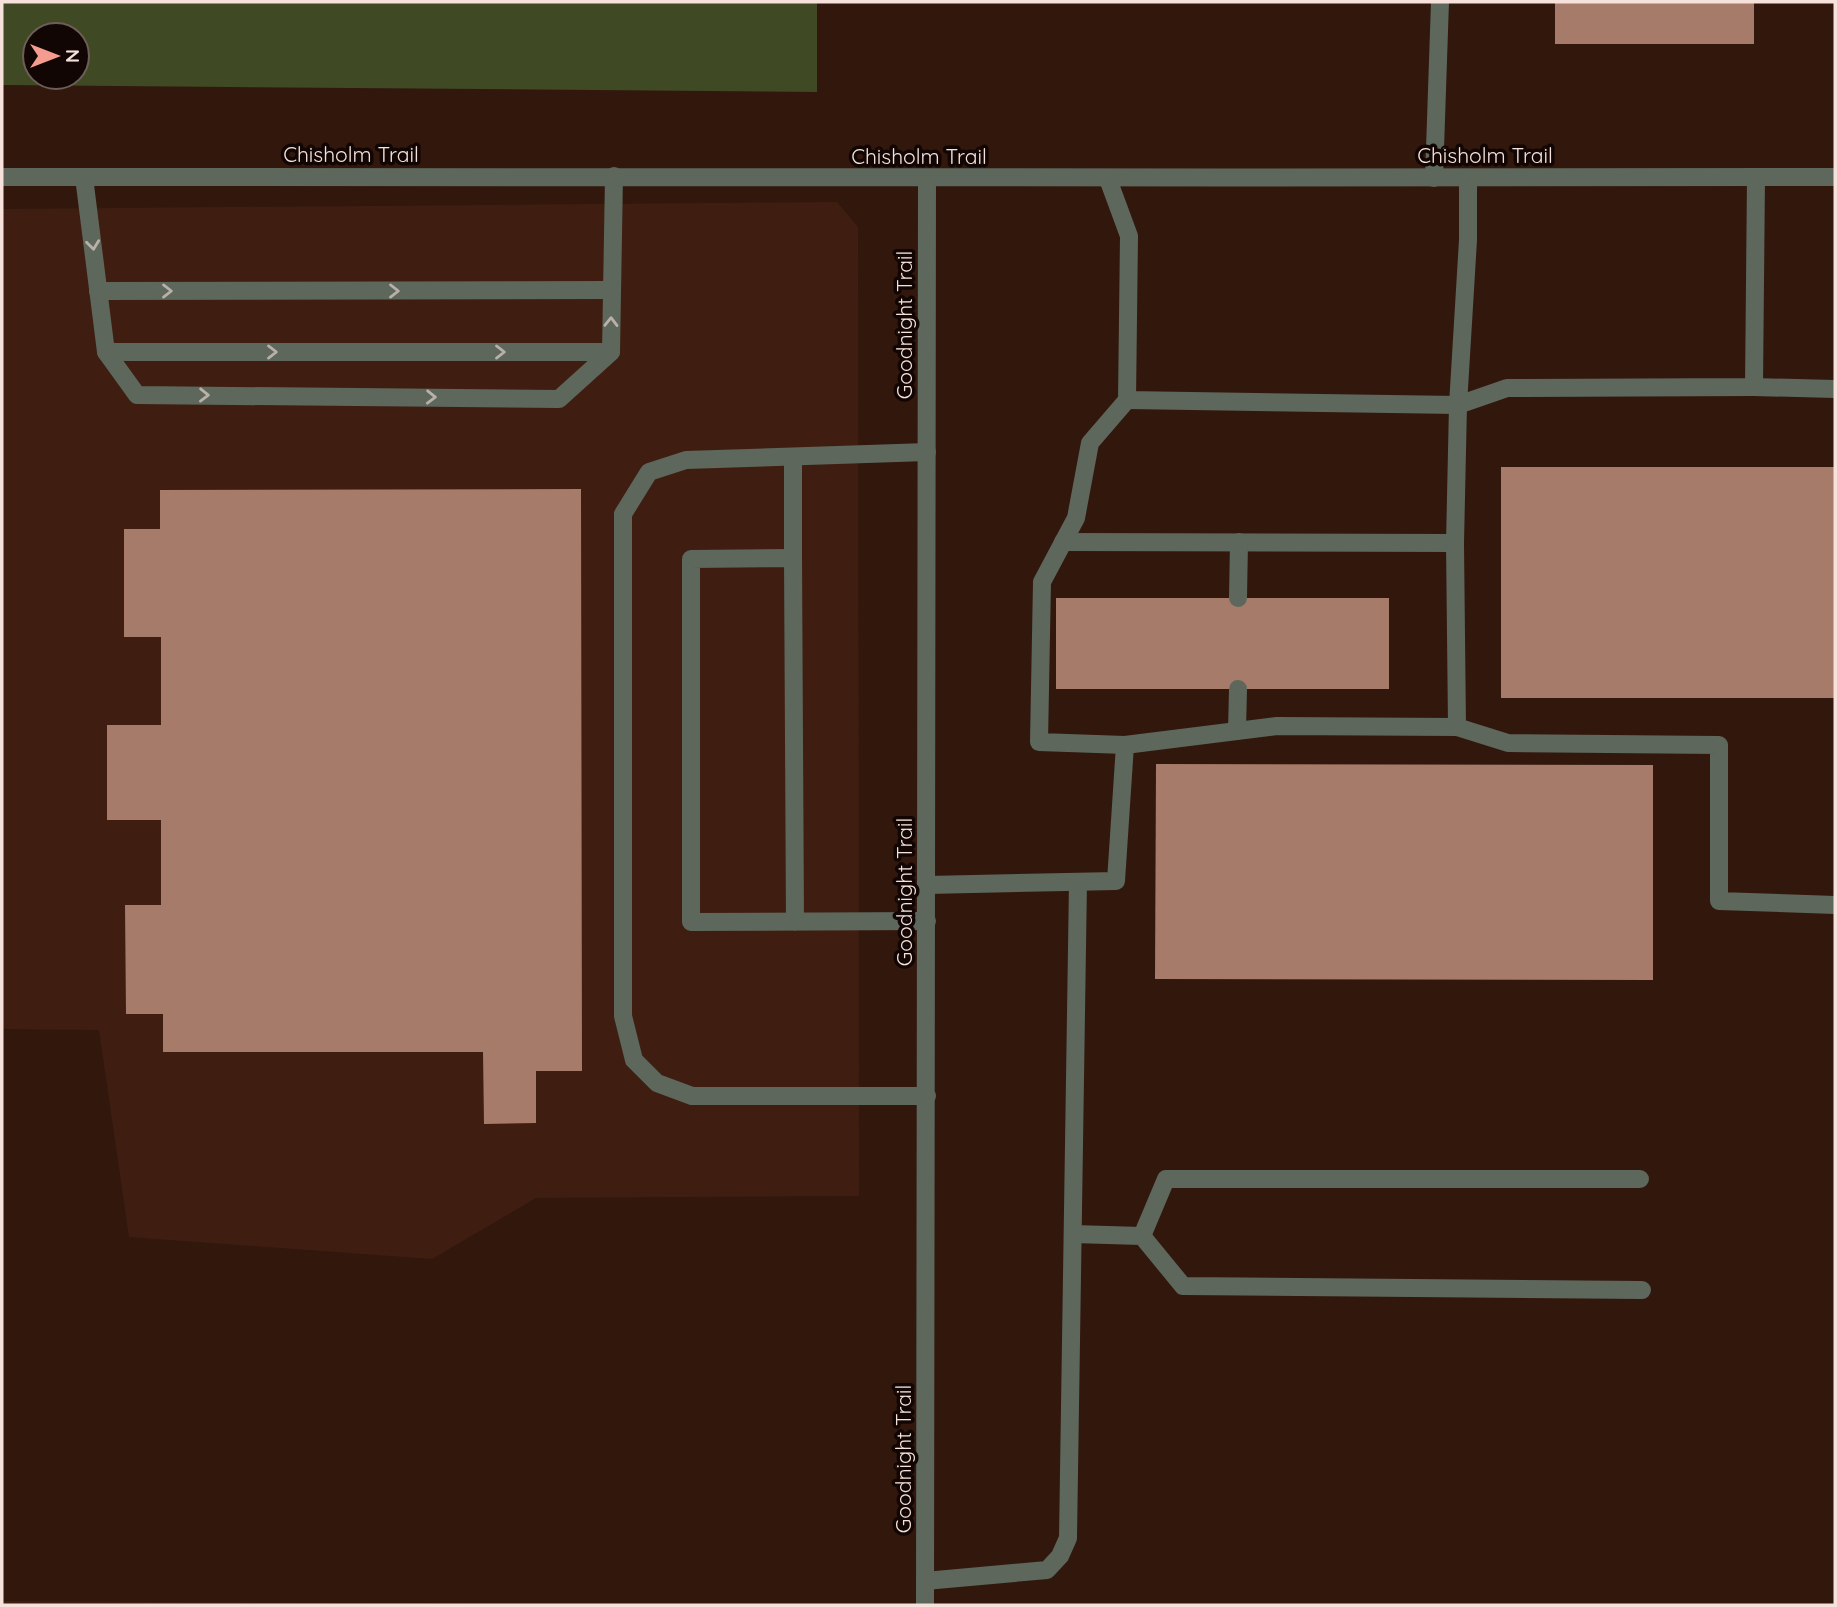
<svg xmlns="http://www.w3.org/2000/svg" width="1837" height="1607" font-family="Quicksand,sans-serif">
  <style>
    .built { fill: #3f1e11 }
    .forest { fill: #3f4923; fill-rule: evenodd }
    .building { fill: #a77b6a }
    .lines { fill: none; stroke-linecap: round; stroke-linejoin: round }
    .service { stroke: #5d675c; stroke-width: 18 }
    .tertiary { stroke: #5d675c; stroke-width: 18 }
    .oneway { stroke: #b9b1a8 }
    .labels { text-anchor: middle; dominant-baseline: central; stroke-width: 7; stroke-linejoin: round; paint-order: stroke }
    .street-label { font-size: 21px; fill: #f6e2db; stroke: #110603 }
  </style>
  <rect width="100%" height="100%" fill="#32170d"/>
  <g class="built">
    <polygon points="837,202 858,227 859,1196 536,1198 432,1259 129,1237 99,1030 2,1029 2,209"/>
    <polygon points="2,1601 672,1605 2,1605"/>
  </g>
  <path class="forest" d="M2,2H817V92L2,85ZM35,35H77V77H35Z"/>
  <g class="building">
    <rect x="1555" y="2" width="199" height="42"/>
    <rect x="1501" y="467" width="334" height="231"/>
    <polygon points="581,489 582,1071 536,1071 536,1123 484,1124 483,1052 163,1052 163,1014 126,1014 125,905 161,905 161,820 107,820 107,725 161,725 161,637 124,637 124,529 160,529 160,490"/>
    <rect x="1056" y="598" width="333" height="91"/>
    <polygon points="1156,764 1653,765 1653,980 1155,979"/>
  </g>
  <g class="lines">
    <g class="service">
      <polyline points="84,177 106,352 137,395 559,399 611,352 614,176"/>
      <polyline points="1434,178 1440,2"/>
      <polyline points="1108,179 1129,236 1127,400 1458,405 1468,240 1468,178"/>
      <polyline points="98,291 612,290"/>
      <polyline points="106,352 611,352"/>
      <polyline points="1754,387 1835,389"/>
      <polyline points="793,457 793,558"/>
      <polyline points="1063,542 1455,543"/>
      <polyline points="1238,598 1239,542"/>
      <polyline points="1457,727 1455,543 1458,405 1507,388 1754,387 1756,177"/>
      <polyline points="1237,731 1238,689"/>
      <polyline points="1125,745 1039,742 1042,582 1076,518 1090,443 1127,400"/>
      <polyline points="927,885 1116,881 1125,745 1277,726 1457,727 1508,743 1719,745 1719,901 1835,905"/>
      <polyline points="795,922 793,558 691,559 691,922 927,921"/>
      <polyline points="927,1096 692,1096 657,1083 634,1060 623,1016 623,514 649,472 686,460 927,452"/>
      <polyline points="1073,1234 1142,1236 1183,1286 1642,1290"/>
      <polyline points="1142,1236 1166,1179 1640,1179"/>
      <polyline points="925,1581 1047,1570 1060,1556 1068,1538 1078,882"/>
    </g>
    <g class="tertiary">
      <path d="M2,177C613,177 1224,178 1835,177"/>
      <polyline points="925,1605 927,179"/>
    </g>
  </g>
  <defs><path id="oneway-chevron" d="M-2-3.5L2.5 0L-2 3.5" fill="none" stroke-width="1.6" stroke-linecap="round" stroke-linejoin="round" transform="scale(1.75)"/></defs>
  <g class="oneway">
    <use href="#oneway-chevron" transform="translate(93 245) rotate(83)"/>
    <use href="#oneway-chevron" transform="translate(167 291)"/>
    <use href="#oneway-chevron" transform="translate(394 291)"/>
    <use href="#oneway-chevron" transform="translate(611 322) rotate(-89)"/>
    <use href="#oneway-chevron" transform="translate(272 352)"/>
    <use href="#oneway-chevron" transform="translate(500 352)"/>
    <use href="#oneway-chevron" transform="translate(204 395) rotate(1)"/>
    <use href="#oneway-chevron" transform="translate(431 397) rotate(1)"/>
  </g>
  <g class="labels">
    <g class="street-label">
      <text x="351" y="154">Chisholm Trail</text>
      <text x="1485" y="155">Chisholm Trail</text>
      <text x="919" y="156">Chisholm Trail</text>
      <text transform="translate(904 325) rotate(-90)">Goodnight Trail</text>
      <text transform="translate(904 892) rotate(-90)">Goodnight Trail</text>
      <text transform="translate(903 1459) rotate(-90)">Goodnight Trail</text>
    </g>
  </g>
  <rect width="1837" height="1607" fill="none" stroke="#f6e2db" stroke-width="7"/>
  <g transform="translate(56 56) rotate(90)"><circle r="33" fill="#110603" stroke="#6d5e59" stroke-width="2"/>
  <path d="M0-5L12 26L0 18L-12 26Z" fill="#f59c90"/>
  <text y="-10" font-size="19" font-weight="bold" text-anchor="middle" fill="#f6e2db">N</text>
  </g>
</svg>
